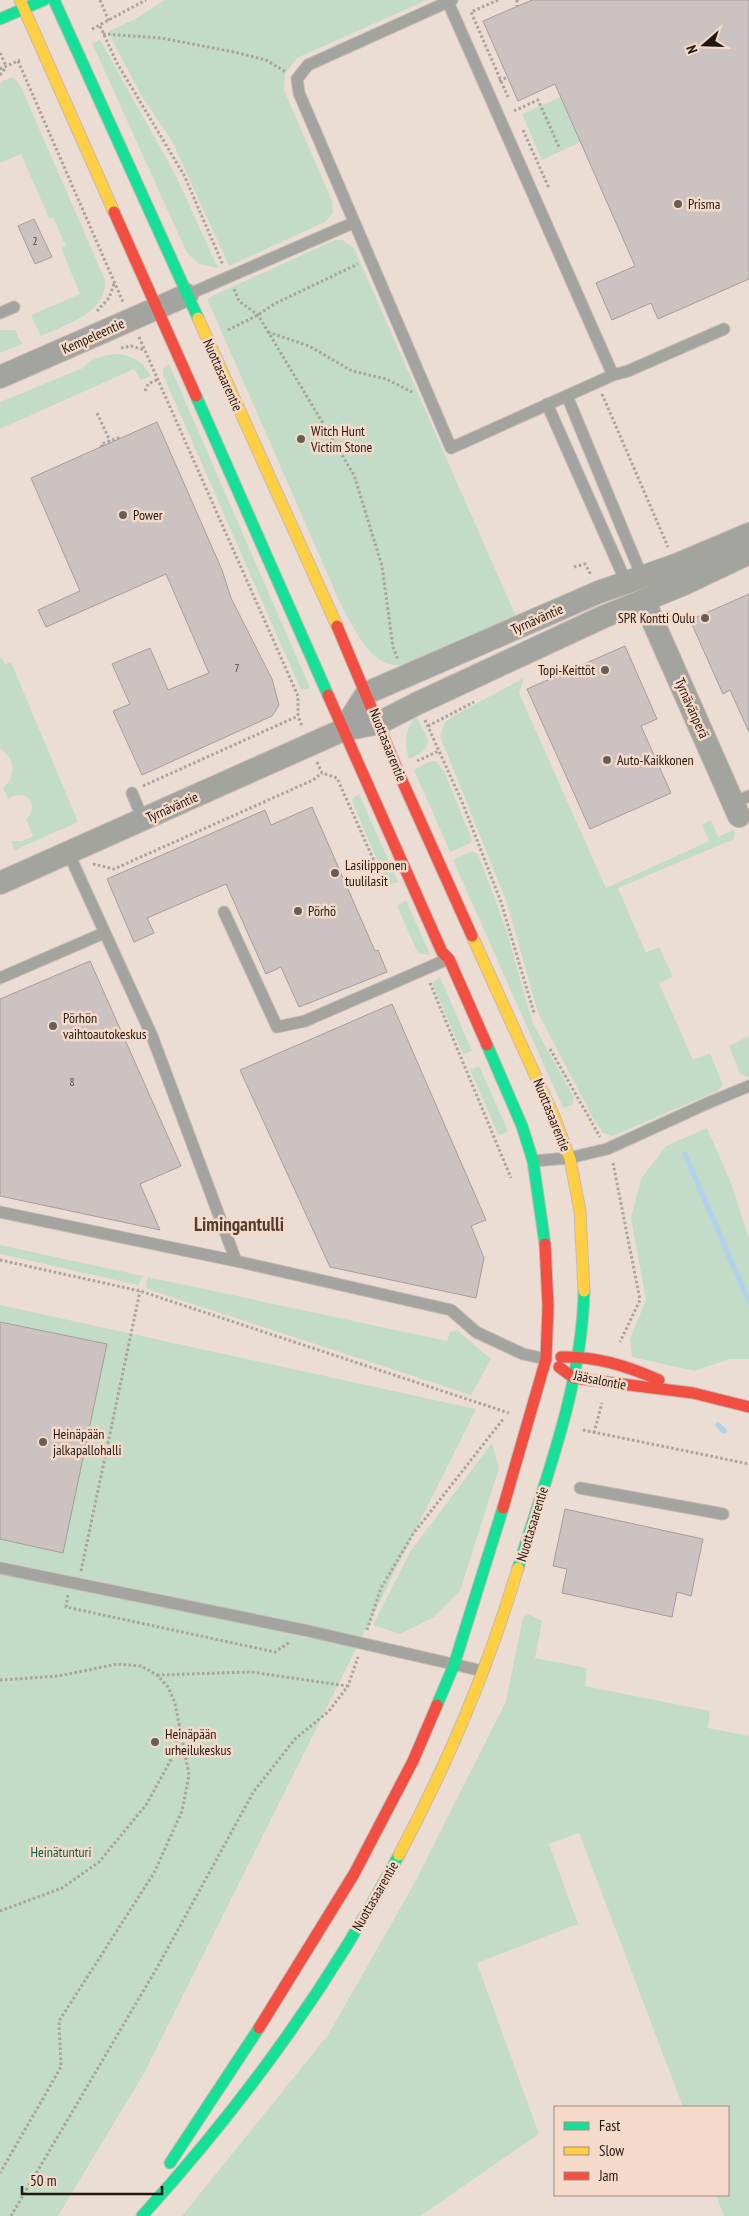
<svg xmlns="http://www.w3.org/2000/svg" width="749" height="2216" font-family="'PT Sans Narrow',sans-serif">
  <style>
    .green { fill: #c3dcc7 }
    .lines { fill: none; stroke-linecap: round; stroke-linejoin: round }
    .stream { stroke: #b3d2ea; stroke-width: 5.5 }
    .building { fill: #ccc2c2; stroke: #a69c9b }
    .lane-casing { stroke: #c5bab3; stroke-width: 13 }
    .street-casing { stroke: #c5bab3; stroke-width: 24 }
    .fast-casing { stroke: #c5bab3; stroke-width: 13 }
    .slow-casing { stroke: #c5bab3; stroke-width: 13 }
    .jam-casing { stroke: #c5bab3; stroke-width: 13 }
    .path { stroke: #a8a39e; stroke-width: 3; stroke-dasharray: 2.5 2.5; stroke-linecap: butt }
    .lane { stroke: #a3a39f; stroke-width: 11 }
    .street { stroke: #a3a39f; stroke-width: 22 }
    .fast { stroke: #16e098; stroke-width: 11 }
    .slow { stroke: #ffcf43; stroke-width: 11 }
    .jam { stroke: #f24e42; stroke-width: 11 }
    .poi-dot { fill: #695d56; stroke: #f6dac9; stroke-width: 2 }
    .labels { text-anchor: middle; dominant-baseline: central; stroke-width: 5; stroke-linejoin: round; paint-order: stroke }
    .number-label { font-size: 11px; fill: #4c423e }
    .poi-label { font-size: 14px; fill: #221812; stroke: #f6dac9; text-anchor: start }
    .street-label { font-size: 14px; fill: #221812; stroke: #f6dac9 }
    .park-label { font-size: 14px; fill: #085e3e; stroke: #f6dac9 }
    .district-label { font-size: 19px; font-weight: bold; fill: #533d2f; stroke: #f6dac9 }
  </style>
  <rect width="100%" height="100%" fill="#ecddd4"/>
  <g class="green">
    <polygon points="165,0 427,0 297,58 285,74 284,90 332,201 333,213 325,222 229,266 172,141 141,95 108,32 135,19"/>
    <polygon points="100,40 175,174 218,268 199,264 187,253 92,43"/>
    <path d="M13,77L21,87L105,280C108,313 64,325 41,336L31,315L80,294L61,248L66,246L53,217L49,218L21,154L0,163V85L2,81Z"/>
    <polygon points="561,97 581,142 542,160 522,114"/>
    <path d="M335,240H343L354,248L517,619L406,665C399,665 392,666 386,663C365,654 353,626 342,607L208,301V298Z"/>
    <polygon points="0,330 15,330 22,344 0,353"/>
    <path d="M119,354C134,356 144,363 151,376L141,380L134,369L0,429V402L83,368C90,358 108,354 119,354Z"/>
    <polygon points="169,364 310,688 301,690 163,375 163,368"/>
    <path d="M2,658L5,664L11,662L78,822L15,850L11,841H22L33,836L26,819C41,805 25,786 8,799L3,788C17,776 15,758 0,748V659Z"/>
    <polygon points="524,678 519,693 606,888 709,841 702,825 711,820 718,837 733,830 735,833 734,839 618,888 646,953 659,947 673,977 659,983 693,1060 710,1053 723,1085 717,1091 613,1136 603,1133 593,1118 538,1013 507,903 440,736 445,722 455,715"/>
    <path d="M416,716C428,740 438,746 409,759C404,744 405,729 416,716Z"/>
    <polygon points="431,761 436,761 444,771 472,840 471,843 450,852 414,770"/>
    <polygon points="359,794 398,882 388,885 354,806 352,799"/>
    <polygon points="472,851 478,854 506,929 533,1024 574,1098 572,1105 563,1108 453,860"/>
    <polygon points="406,900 430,955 418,953 397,906"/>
    <polygon points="440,977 472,1051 463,1054 432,983"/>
    <polygon points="749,1036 749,1077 747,1077 740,1074 729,1046"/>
    <polygon points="479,1066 508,1131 501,1135 498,1134 470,1070"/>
    <polygon points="707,1128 731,1183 749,1239 749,1359 730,1359 694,1371 632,1357 630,1339 646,1300 631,1218 641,1179 666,1146"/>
    <polygon points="0,1245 143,1276 138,1285 0,1254"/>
    <polygon points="148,1277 447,1341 450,1332 457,1330 491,1359 471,1395 147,1289 146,1285"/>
    <polygon points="0,1305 476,1409 143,2075 58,2216 0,2216"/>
    <polygon points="492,1443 499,1468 460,1591 434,1617 400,1634 373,1625 410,1552"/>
    <polygon points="529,1614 542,1621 535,1658 587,1668 585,1686 710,1711 708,1728 749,1736 749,2216 724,2216 716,2195 728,2195 728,2107 683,2107 579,1833 549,1844 578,1924 477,1963 539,2134 420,2216 182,2216 328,2035 415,1882 506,1701 523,1617"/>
  </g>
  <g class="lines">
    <g class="stream">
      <polyline points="685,1154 749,1302"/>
      <polyline points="718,1425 724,1431"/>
    </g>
  </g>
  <g class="building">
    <polygon points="532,0 749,0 749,279 658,319 651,303 612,320 596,283 635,266 555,84 518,101 483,21"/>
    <polygon points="34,219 52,257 35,264 18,226"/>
    <polygon points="157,422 222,570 231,598 272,679 279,705 272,716 142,775 113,711 130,704 112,664 150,648 168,690 209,673 166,574 46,627 38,610 80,591 31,478"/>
    <polygon points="749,594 749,732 730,690 723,694 690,620"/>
    <polygon points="625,646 657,719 641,726 671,793 590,829 527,689"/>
    <polygon points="312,807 375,951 378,950 387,972 299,1007 281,967 266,974 226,884 147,918 154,933 134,942 107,879 265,810 271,825"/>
    <polygon points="90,961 181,1166 140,1184 160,1230 0,1196 0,999"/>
    <polygon points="392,1004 486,1220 471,1226 484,1258 476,1298 330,1267 240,1070"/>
    <polygon points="0,1322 107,1344 63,1553 0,1539"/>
    <polygon points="565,1509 703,1539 691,1596 677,1592 672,1617 562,1593 567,1569 553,1566"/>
  </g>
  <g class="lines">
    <defs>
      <g id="lane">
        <polyline points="452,0 308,65 297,79 299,93 451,448 613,375 628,371 724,329"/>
        <polyline points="448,2 613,375"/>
        <polyline points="187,295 353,223"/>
        <polyline points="0,313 14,307"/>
        <polyline points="567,396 643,579"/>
        <polyline points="547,404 626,582 629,585"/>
        <polyline points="132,793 143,820"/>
        <polyline points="733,803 749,796"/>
        <polyline points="68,852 152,1036 236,1261 451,1310 476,1332 523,1354 546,1359"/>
        <polyline points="224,912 277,1027 305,1021 448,959"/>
        <polyline points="0,978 104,933"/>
        <polyline points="533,1161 569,1158 607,1149 708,1103 749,1086"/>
        <polyline points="0,1212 236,1261"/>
        <polyline points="580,1488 723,1514"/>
        <polyline points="0,1568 304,1630 483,1671"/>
      </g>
      <g id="street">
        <polyline points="0,377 187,295"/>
        <polyline points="644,601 739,816"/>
        <polyline points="343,730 367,693 599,592 676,565 749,534"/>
        <polyline points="0,883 343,730 379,723 416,704 603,617 684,584 749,553"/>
      </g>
      <g id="fast">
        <polyline points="54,0 198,318"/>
        <polyline points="0,19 44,0"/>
        <polyline points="196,396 328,695"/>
        <polyline points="487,1045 522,1126 533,1161 545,1244"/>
        <path d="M518,1568C546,1478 582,1386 584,1291"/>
        <polyline points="437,1705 454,1665 503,1508"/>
        <polyline points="170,2163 259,2028"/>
        <path d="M142,2216C242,2106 329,1986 399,1855"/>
      </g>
      <g id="slow">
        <polyline points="20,0 114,212"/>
        <polyline points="198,318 337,626"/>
        <polyline points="472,936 555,1119 570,1159 580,1211 584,1291"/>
        <path d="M399,1855C449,1760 487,1671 518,1568"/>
      </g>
      <g id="jam">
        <polyline points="114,212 196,396"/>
        <polyline points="337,626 400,776 472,936"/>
        <polyline points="328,695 442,952 449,959 487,1045"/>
        <path d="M561,1357C596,1356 627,1366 659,1380"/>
        <polyline points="559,1367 574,1378 693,1393 749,1407"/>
        <polyline points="503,1508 546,1359 548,1306 545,1244"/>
        <polyline points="259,2028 354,1874 413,1761 437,1705"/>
      </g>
    </defs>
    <use href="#lane" class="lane-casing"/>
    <use href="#street" class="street-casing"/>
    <use href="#fast" class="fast-casing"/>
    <use href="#slow" class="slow-casing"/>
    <use href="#jam" class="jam-casing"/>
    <g class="path">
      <polyline points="100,0 109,21"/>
      <polyline points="498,0 471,12 508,97"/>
      <polyline points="517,0 517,6"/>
      <polyline points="100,26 117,63 184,175 223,265"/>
      <polyline points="92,29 146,0"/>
      <polyline points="103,34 161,38 234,52 266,60 286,72"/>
      <polyline points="0,53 6,66"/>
      <polyline points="18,61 123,302"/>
      <polyline points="0,69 20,60"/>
      <polyline points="0,75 6,67"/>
      <polyline points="499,81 508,77"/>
      <polyline points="514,111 538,100 560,149"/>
      <polyline points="523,130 549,188"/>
      <polyline points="234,289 239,301 258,315 354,475 382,566 393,647 398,660"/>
      <polyline points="97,311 109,298 114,284"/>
      <polyline points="228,330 258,315 274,304 358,264"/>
      <polyline points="268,332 309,346 352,371 386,379 412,392"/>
      <polyline points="139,337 298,696 298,716 302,726"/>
      <polyline points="121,348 131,346 144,350"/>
      <polyline points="145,391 148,384 159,379"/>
      <polyline points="602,394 668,547"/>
      <polyline points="97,413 110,441"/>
      <polyline points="102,447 101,444 118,438 119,439"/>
      <polyline points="574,567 585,564 591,575"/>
      <polyline points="425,720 463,804 501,902 534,1013"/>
      <polyline points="428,726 474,702"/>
      <polyline points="417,761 439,751"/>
      <polyline points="317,762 322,773 337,778 383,881"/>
      <polyline points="143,786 298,716"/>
      <polyline points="93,864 114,869 313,780 322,773"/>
      <polyline points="430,983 511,1178"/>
      <polyline points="550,1049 600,1137"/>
      <polyline points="613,1163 640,1300 620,1342"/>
      <polyline points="0,1260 140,1291 509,1413"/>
      <polyline points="583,1430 749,1464"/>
      <polyline points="594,1433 602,1403"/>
      <polyline points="81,1571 140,1291"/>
      <polyline points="68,1595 66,1607 275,1652 290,1642"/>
      <polyline points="367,1630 381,1588 413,1534 504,1418"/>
      <polyline points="157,1675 251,1672 347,1686"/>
      <polyline points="0,1680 59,1676 117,1664 141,1666 157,1675 168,1687 175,1703 189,1775 182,1811 154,1873 59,2021 61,2067 0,2173"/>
      <polyline points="0,1911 62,1888 99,1862 146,1805 173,1756 180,1725"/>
      <polyline points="11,2216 158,1966 254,1791 295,1739 329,1711 348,1686 358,1657"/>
    </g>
    <use href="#lane" class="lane"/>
    <use href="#street" class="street"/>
    <use href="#fast" class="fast"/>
    <use href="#slow" class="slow"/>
    <use href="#jam" class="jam"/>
  </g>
  <g class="poi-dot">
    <circle cx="678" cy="204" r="5"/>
    <circle cx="301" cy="439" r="5"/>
    <circle cx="123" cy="515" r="5"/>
    <circle cx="705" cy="618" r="5"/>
    <circle cx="605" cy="670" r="5"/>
    <circle cx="607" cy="760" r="5"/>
    <circle cx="335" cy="873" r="5"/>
    <circle cx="298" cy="911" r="5"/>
    <circle cx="53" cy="1026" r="5"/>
    <circle cx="43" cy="1442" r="5"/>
    <circle cx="155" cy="1742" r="5"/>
  </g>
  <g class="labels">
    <g class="number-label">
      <text x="35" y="241">2</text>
      <text x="237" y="668">7</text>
      <text x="72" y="1082">8</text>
    </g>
    <g class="poi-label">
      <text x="688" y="204">Prisma</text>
      <text x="311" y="431">Witch Hunt<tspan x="311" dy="16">Victim Stone</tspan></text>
      <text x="133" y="515">Power</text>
      <text x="695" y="618" text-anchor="end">SPR Kontti Oulu</text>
      <text x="595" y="670" text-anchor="end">Topi-Keittöt</text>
      <text x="617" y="760">Auto-Kaikkonen</text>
      <text x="345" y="865">Lasilipponen<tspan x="345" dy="16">tuulilasit</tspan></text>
      <text x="308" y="911">Pörhö</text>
      <text x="63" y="1018">Pörhön<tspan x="63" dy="16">vaihtoautokeskus</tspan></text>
      <text x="53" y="1434">Heinäpään<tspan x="53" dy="16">jalkapallohalli</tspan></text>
      <text x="165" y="1734">Heinäpään<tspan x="165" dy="16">urheilukeskus</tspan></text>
    </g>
    <g class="street-label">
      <text transform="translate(93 336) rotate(-24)">Kempeleentie</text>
      <text transform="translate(223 375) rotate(66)">Nuottasaarentie</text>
      <text transform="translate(537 619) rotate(-24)">Tyrnäväntie</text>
      <text transform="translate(692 708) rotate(66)">Tyrnävänperä</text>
      <text transform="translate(388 745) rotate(68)">Nuottasaarentie</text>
      <text transform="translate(172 807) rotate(-24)">Tyrnäväntie</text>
      <text transform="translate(552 1115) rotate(68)">Nuottasaarentie</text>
      <text transform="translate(600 1380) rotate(11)">Jääsalontie</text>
      <text transform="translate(532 1524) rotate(-73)">Nuottasaarentie</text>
      <text transform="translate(375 1896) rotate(-60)">Nuottasaarentie</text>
    </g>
    <g class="park-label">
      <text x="61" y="1852">Heinätunturi</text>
    </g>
    <g class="district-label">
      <text x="239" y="1224">Limingantulli</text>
    </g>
  </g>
  <rect x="554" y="2106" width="175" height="90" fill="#f6dac9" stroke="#a18c80"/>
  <rect x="564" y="2122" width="25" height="8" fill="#16e098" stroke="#a18c80"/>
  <text x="599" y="2131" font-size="15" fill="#221812">Fast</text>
  <rect x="564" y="2147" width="25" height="8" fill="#ffcf43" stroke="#a18c80"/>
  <text x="599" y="2156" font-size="15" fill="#221812">Slow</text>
  <rect x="564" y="2172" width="25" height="8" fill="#f24e42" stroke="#a18c80"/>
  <text x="599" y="2181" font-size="15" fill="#221812">Jam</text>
  <g transform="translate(704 45) rotate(250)" stroke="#f6dac9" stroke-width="4" paint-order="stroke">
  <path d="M0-4L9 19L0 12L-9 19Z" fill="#221812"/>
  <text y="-8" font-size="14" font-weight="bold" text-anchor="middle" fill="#221812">N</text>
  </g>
  <path d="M22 2186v8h140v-8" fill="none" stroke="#221812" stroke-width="2.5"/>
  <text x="30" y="2186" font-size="15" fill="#221812" stroke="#f6dac9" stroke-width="4" paint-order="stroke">50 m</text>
</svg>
